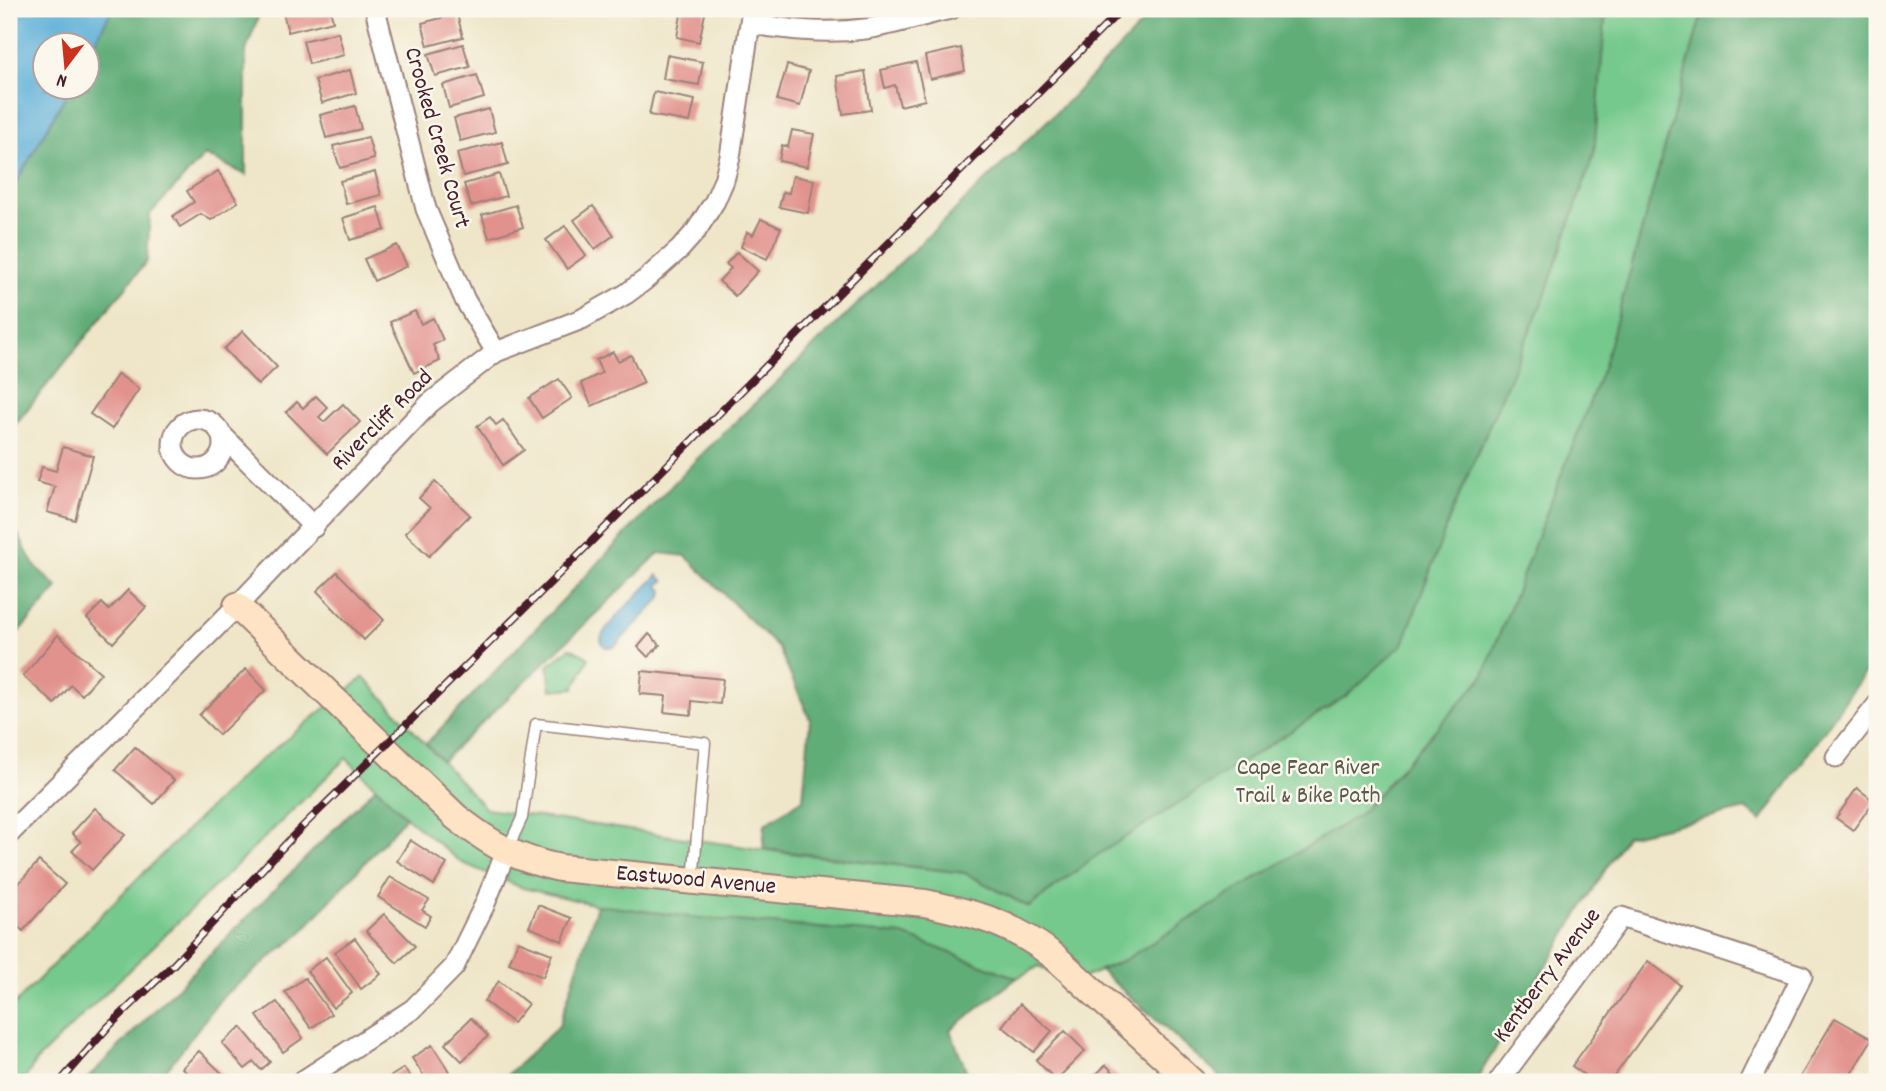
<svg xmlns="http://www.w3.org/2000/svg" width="1886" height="1091" font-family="Dekko,sans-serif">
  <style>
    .green { fill: #75c98c; stroke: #60745c; stroke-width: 2 }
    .forest { fill: #60ad78; stroke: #556652; stroke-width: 2 }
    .water { fill: #5cafd8; stroke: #536782; stroke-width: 2 }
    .building { fill: #e2928d }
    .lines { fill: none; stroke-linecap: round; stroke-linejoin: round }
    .lane-casing { stroke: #9c827a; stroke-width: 13 }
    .street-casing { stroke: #9c827a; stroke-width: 23 }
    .secondary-casing { stroke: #9c827a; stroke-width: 30 }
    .lane { stroke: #fff; stroke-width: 10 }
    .street { stroke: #fff; stroke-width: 19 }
    .secondary { stroke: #fee4c5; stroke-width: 26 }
    .rail-casing { stroke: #4a1f2b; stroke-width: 8 }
    .rail { stroke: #fbf7ec; stroke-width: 5; stroke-dasharray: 16; stroke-linecap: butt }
    .labels { text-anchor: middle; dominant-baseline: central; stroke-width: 5; stroke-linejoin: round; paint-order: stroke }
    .street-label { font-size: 24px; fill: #4a1f2b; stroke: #fbf7ec }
    .park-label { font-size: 24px; fill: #595a4d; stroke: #fbf7ec }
  </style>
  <rect width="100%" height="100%" fill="#fbf7ec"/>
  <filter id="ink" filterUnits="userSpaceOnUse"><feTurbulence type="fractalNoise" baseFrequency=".0143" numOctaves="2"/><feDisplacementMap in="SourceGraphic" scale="14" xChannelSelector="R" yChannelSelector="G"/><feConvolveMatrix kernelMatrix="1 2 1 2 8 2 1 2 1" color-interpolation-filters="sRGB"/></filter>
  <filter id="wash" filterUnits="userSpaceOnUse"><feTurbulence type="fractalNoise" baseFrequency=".00686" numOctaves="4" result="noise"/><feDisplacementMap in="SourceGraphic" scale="28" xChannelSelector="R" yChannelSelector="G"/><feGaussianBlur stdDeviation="1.57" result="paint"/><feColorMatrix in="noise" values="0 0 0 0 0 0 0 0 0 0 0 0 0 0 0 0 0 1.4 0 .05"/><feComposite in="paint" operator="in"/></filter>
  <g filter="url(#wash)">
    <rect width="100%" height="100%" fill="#efe6c9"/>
    <g class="green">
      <polygon points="1406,9 1877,9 1503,625 1483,677 1360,814 1124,961 1068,984 1039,966 1017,978 903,935 698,918 597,905 523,888 462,863 406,817 346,758 36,1061 23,1082 9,1082 9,1010 109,907 248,770 364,677 486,809 780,852 965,873 1029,907 1093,858"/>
      <polygon points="570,648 589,658 574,688 551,690 548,666"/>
    </g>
    <g class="forest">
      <polygon points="112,9 261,9 246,51 246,175 205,155 150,214 147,261 9,432 9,195 70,88 88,88 88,55"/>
      <polygon points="1156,9 1606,9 1594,154 1544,298 1450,517 1403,644 1346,696 1093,858 1029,907 965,873 763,849 765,824 803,799 810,719 779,649 686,556 659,553 442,761 426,744 697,459 1071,98"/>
      <polygon points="1705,9 1877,9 1877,655 1761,821 1746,809 1626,836 1475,1082 1226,1082 1100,970 1124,960 1360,814 1483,677 1604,365 1701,17"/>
      <polygon points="9,517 33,564 58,588 9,643"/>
      <polygon points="376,787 406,817 300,934 223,996 157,1082 84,1082"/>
      <polygon points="597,905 698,918 903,935 1017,978 950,1030 971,1082 500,1082 559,1026"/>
    </g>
    <g class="water">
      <polygon points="9,9 112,9 88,55 88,46 46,46 46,88 70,88 9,195"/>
      <path d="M658,575L664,581L658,584L663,591L662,597L614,647H605C602,642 600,641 602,636C607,623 647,587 658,575Z"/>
    </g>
    <g id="blocks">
      <g class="building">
        <polygon points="282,9 330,9 333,21 288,32"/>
        <polygon points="682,9 706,9 699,42 677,37"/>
        <polygon points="457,14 463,37 428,46 422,23"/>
        <polygon points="338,32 344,55 309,64 303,41"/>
        <polygon points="463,44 470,67 435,76 428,54"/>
        <polygon points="961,48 965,71 930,79 925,56"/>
        <polygon points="667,55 703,62 699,85 663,79"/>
        <polygon points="916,62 925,100 900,106 895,85 885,88 881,70"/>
        <polygon points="787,65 809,71 800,106 777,100"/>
        <polygon points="350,70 356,93 322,103 315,80"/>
        <polygon points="865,71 871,110 843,114 837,76"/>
        <polygon points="477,75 484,98 449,108 443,85"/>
        <polygon points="654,92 695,100 690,122 649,115"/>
        <polygon points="355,106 361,129 326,138 320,115"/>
        <polygon points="489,109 495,132 460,141 454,118"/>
        <polygon points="792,130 814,134 807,167 779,161 782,145 788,147"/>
        <polygon points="368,137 374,159 340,168 333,146"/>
        <polygon points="502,142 508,165 463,176 457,153"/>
        <polygon points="218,171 238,202 211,220 201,214 180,227 173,216 194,202 187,191"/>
        <polygon points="375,172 381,195 346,204 340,181"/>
        <polygon points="499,174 506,196 471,206 464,184"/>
        <polygon points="793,176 814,180 808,213 779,207 783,192 789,193"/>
        <polygon points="516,205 523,227 489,238 482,215"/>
        <polygon points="593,206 614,235 595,249 574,220"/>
        <polygon points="378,207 385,230 350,240 343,218"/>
        <polygon points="761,219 781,228 767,259 741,247 747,232 753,235"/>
        <polygon points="565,226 586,255 567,269 546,240"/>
        <polygon points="397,245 407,266 374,281 364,259"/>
        <polygon points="737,252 758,271 735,296 719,281 731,268 726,264"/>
        <polygon points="415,311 421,324 433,318 443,340 433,345 440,361 414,373 390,322"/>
        <polygon points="243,331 277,367 258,385 224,349"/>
        <polygon points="613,352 618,361 631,355 644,383 592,406 581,383 602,373 596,360"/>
        <polygon points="118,374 139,389 112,429 90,414"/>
        <polygon points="559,379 572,398 542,418 529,398"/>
        <polygon points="316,396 328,408 319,417 324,422 343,404 360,422 327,454 286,412 297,402 303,408"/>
        <polygon points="490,417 496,425 503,420 524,450 503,465 477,426"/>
        <polygon points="63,447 93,456 75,520 47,512 55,487 37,482 42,467 56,471"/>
        <polygon points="435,482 470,515 429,556 405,533 430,508 419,498"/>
        <polygon points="337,572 384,620 364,640 317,591"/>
        <polygon points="128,590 146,607 113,643 87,618 102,603 109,610"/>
        <polygon points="649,634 660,645 648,657 638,647"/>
        <polygon points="58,635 101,673 82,695 71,685 55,704 23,676"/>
        <polygon points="246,669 266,690 219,735 199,715"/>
        <polygon points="642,671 723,679 720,704 692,701 691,715 664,712 666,696 640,694"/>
        <polygon points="135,747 174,780 154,804 115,770"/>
        <polygon points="1857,788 1874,801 1853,830 1836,818"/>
        <polygon points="95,808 125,835 92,870 72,851 81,842 72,833"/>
        <polygon points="410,840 447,864 434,885 397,861"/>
        <polygon points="39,861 65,884 23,931 9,919 9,894"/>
        <polygon points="390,877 429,900 422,910 431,916 425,926 378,897"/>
        <polygon points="538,905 572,918 562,941 529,927"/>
        <polygon points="384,914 415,946 397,963 366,931"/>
        <polygon points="355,938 381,974 361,989 335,952"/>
        <polygon points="518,941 552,954 543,977 509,963"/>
        <polygon points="326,957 352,993 333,1008 307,971"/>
        <polygon points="1648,961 1680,985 1610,1082 1594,1082 1572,1066"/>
        <polygon points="305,978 331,1014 311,1028 285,992"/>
        <polygon points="499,981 528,1004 513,1023 484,1001"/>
        <polygon points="277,1002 303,1038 283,1052 257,1016"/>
        <polygon points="1020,1004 1052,1031 1034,1052 1002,1026"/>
        <polygon points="471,1018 488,1036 462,1061 445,1044"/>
        <polygon points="1835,1018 1872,1039 1846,1082 1797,1082"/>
        <polygon points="241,1027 270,1062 261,1070 254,1062 245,1069 222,1043"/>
        <polygon points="1065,1031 1085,1051 1056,1080 1036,1060"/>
        <polygon points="432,1045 452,1076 443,1082 428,1082 412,1058"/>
        <polygon points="199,1051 231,1082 196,1082 182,1068"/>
        <polygon points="1106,1065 1123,1082 1088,1082"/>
        <polygon points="404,1068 414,1082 382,1082"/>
      </g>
    </g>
  </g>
  <g filter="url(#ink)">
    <use href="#blocks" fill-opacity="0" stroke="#9c827a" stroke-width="2"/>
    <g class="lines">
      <defs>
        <polyline id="lane" points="507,850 522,818 536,724 705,743 693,881"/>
        <g id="street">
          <polyline points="375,9 426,209 465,300 496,352"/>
          <path d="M751,24C789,30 826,34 865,29C894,25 923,15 951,9"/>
          <circle cx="198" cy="444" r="25"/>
          <polyline points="221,434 314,527"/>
          <polyline points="1836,757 1877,705"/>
          <polyline points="9,834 237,606 430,403 496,352 582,319 626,294 645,280 680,249 696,231 715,201 724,180 730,157 752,9"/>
          <polyline points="301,1082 413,1009 454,967 484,906 506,852"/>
          <polyline points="1504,1082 1500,1080 1621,917 1802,976 1750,1082"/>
        </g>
        <path id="secondary" d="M237,606L456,817C492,845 514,858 560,868L925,903C977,914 1012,923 1055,957L1192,1082"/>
      </defs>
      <use href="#lane" class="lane-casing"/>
      <use href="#street" class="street-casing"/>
      <use href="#secondary" class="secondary-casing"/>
      <use href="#lane" class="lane"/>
      <use href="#street" class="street"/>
      <use href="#secondary" class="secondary"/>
      <defs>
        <polyline id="rail" points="60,1082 108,1027 174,964 296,833 534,599 1122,9"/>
      </defs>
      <use href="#rail" class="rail-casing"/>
      <use href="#rail" class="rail"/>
    </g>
  </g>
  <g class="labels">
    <g class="street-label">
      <text transform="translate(436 138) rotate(74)">Crooked Creek Court</text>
      <text transform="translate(383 421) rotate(-45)">Rivercliff Road</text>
      <text transform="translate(696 881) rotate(5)">Eastwood Avenue</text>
      <text transform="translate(1548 976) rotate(-53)">Kentberry Avenue</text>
    </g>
    <g class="park-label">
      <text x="1308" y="769">Cape Fear River<tspan x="1308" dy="28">Trail &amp; Bike Path</tspan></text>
    </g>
  </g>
  <rect width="1886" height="1091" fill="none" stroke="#fbf7ec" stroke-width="35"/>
  <g transform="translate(66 66) rotate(196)"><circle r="33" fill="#fbf7ec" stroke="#b4a19f" stroke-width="2"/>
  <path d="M0-5L12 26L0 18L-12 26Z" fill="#c8321e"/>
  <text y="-10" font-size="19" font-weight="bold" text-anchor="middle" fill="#4a1f2b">N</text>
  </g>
</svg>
